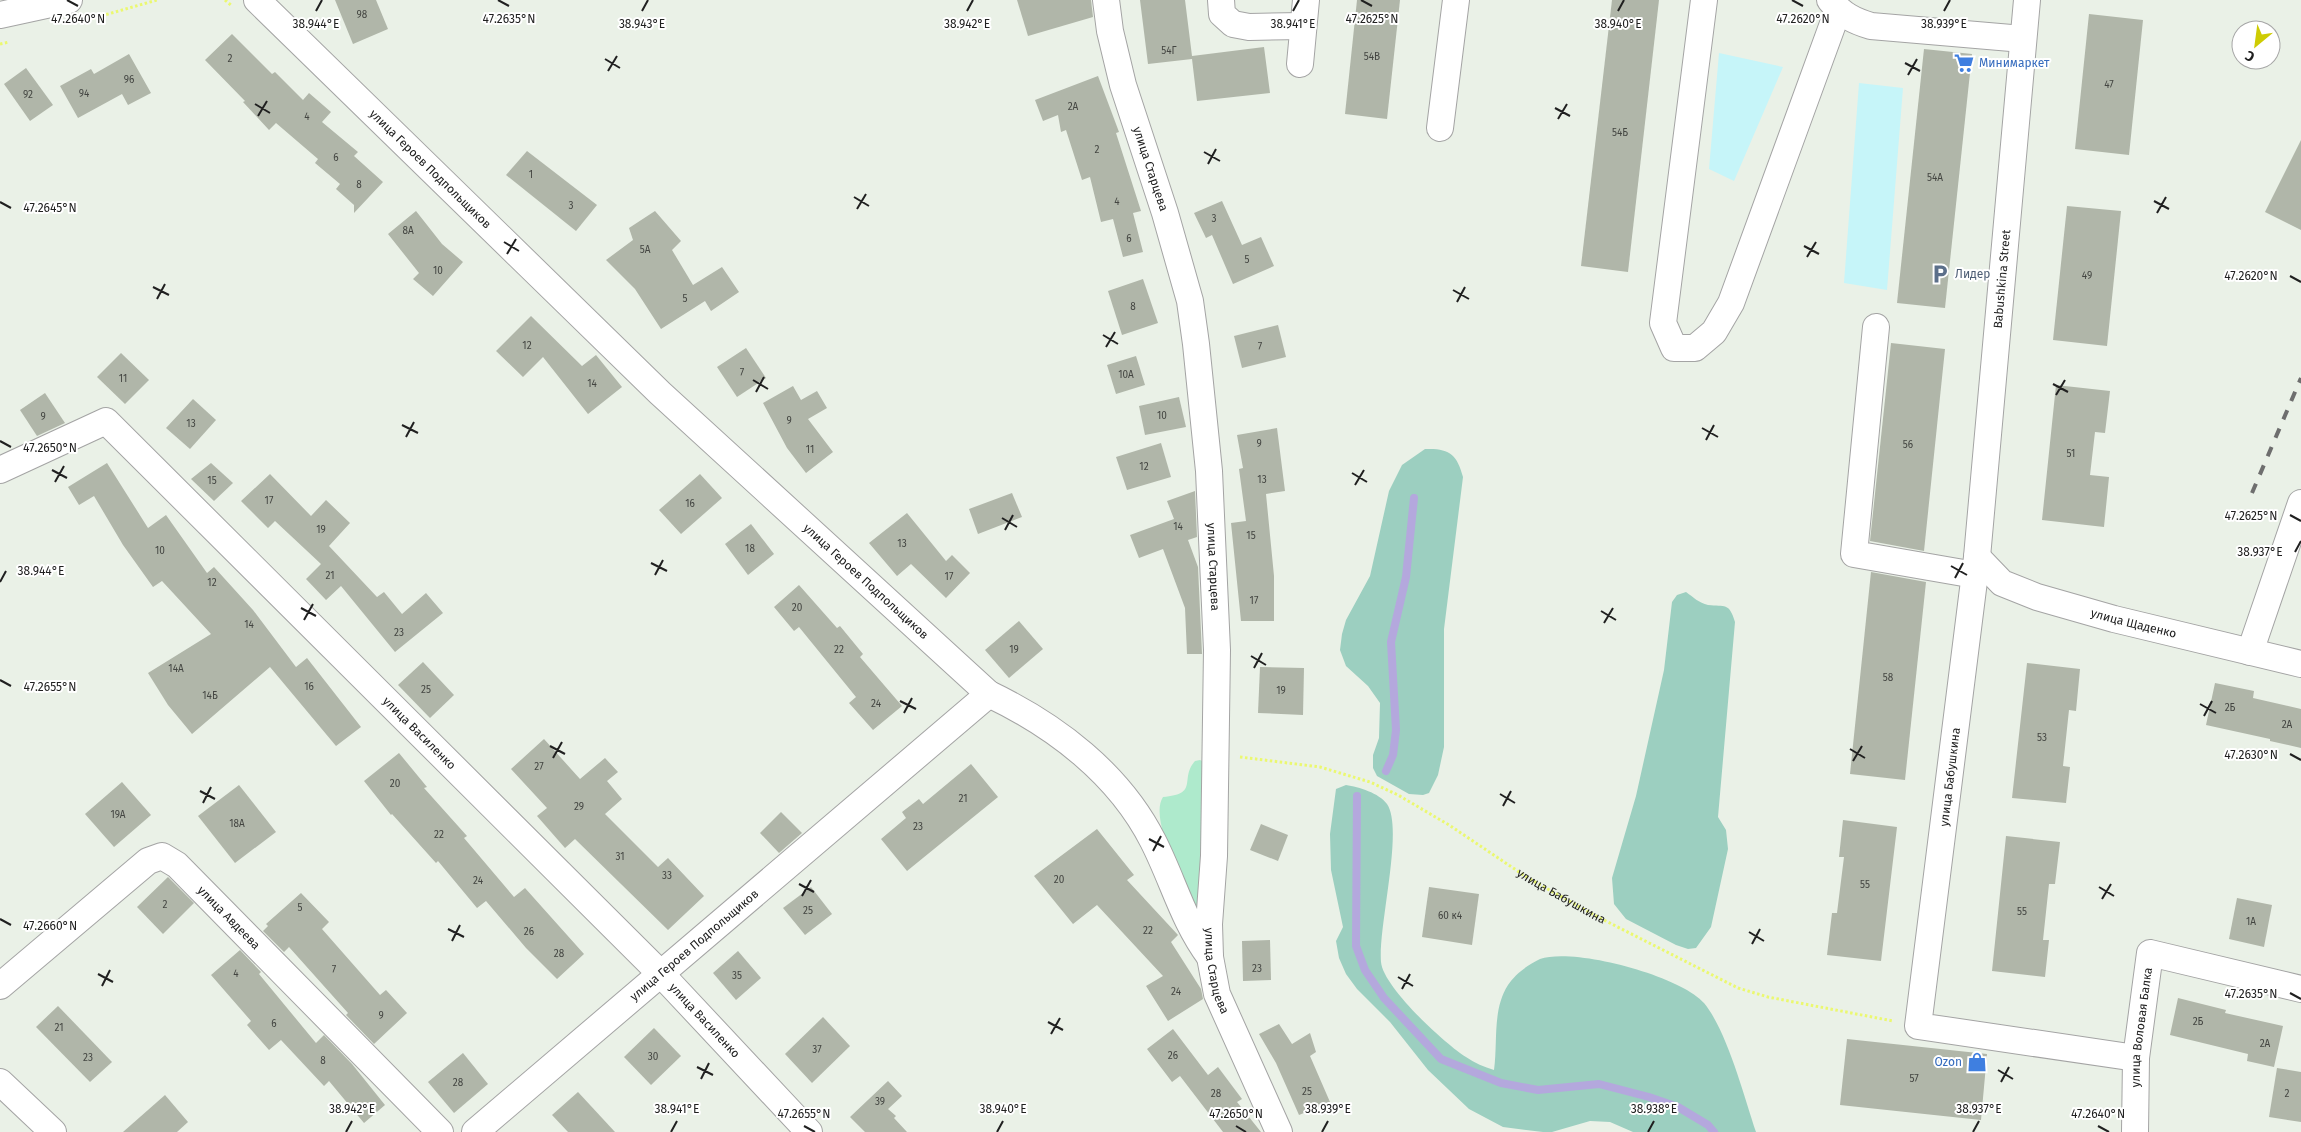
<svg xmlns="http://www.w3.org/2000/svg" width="2301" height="1132" font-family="'Fira Sans',sans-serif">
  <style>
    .grass { fill: #aeeacc }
    .forest { fill: #9ccfc0 }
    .park { fill: #c6f5f9 }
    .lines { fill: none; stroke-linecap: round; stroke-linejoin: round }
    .stream { stroke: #b4a8dd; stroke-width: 8 }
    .building { fill: #b0b6a9 }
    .minor-casing { stroke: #a4a4a4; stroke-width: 28 }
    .path { stroke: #ebf870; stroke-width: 3; stroke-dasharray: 2.5 2.5; stroke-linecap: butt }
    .minor { stroke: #fff; stroke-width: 26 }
    .rail { stroke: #6e6e6e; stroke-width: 4; stroke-dasharray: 10 10; stroke-linecap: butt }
    .ticks { fill: none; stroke: #202020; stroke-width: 2 }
    .labels { text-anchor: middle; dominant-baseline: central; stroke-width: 4; stroke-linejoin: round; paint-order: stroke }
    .number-label { font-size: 10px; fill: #444642 }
    .shop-label { font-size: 12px; fill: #366cbe; stroke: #fff; text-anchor: start }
    .street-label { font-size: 12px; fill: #202020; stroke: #fff }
    .service-label { font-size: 12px; fill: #4e5e75; stroke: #fff; text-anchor: start }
    .ticks-label { font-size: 12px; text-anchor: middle; fill: #202020; stroke: #fff; stroke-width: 4; stroke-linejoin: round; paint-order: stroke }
  </style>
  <rect width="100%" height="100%" fill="#eaf1e7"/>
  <path class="grass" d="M1200,760L1204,762L1206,893L1197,910C1186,886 1148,820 1163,797C1200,794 1179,779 1195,761Z"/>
  <g class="forest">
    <path d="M1425,449C1449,448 1457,454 1463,477L1444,629V747L1438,775L1429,793L1423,795L1409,794L1377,776L1373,768V755L1379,738L1380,703L1368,686L1346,666L1340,650L1342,634L1346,620L1370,576L1389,491L1402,465Z"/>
    <path d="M1686,592C1693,597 1699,603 1708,605C1725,607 1729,602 1735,622L1718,817L1726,830L1728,849L1711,927L1696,948L1688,949L1676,945L1626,919L1614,904L1612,878L1636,796L1664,670L1672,602L1677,595Z"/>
    <path d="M1346,785C1359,787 1379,793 1387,804C1404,829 1378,926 1381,962C1383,987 1445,1044 1466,1057C1475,1063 1484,1067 1494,1070C1498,1042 1492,1010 1508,985C1515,974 1529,964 1540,959C1574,947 1681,976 1704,1003C1727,1031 1744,1096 1756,1132H1633L1610,1122L1590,1121L1552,1132H1543L1503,1127L1469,1109L1428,1070L1390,1022L1357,989L1346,974L1339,958L1336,941L1343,927L1331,870L1330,834L1336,789Z"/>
  </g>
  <g class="park">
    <polygon points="1719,53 1783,67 1734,181 1709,169"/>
    <polygon points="1859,83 1903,88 1887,290 1844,283"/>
  </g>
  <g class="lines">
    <g class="stream">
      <polyline points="1386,771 1393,755 1396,730 1391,642 1406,577 1414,498"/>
      <polyline points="1357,796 1356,946 1365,970 1384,998 1441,1059 1501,1083 1538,1090 1599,1084 1649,1097 1678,1107 1708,1125 1714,1132"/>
    </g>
  </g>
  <g class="building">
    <polygon points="335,0 376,0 388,29 353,44"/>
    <polygon points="1017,0 1091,0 1093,17 1028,36"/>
    <polygon points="1140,0 1185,0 1192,56 1264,47 1270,93 1197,101 1192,59 1148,64"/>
    <polygon points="1357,0 1400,0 1387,119 1345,114"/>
    <polygon points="1612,0 1659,0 1628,272 1581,266"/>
    <polygon points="2089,14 2143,20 2129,155 2075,149"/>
    <polygon points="232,34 272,74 275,72 303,100 309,93 331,112 322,122 358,152 354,156 383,182 354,213 354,205 336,189 340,184 315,163 318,159 276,123 269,130 243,102 245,101 205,60"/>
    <polygon points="1924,49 1972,54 1945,308 1897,303"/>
    <polygon points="129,54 151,93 128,105 122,94 78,118 60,86 91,69 94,74"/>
    <polygon points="26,68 53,105 30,121 4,84"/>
    <polygon points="1098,76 1119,132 1116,133 1141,211 1133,213 1143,252 1123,257 1113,219 1101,222 1090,177 1082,180 1066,130 1061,132 1058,115 1043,121 1035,100"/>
    <polygon points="2301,140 2301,230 2265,212"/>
    <polygon points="527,151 597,205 576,231 506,175"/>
    <polygon points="1222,201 1242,245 1261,237 1274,266 1233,284 1212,235 1206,238 1194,213"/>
    <polygon points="2067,206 2121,211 2107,346 2053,340"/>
    <polygon points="416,211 442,244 463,262 433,296 413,279 419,273 388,234"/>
    <polygon points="655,211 681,241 672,250 693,285 722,267 739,292 711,311 705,301 661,329 635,289 606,260 633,240 629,228"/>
    <polygon points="1143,279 1158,323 1122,335 1108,291"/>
    <polygon points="531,316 582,366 596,355 622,387 588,414 543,357 523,377 496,351"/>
    <polygon points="1278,325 1286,357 1242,368 1234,336"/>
    <polygon points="1891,343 1945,349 1924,551 1870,541"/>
    <polygon points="746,348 766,378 737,397 717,367"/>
    <polygon points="121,353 149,380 125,404 97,377"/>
    <polygon points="1136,356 1145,385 1116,394 1107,365"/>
    <polygon points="2056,385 2110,391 2105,433 2095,432 2090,475 2109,477 2104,527 2042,520"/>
    <polygon points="793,386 801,400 817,391 827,408 808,419 833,452 806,473 787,448 763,403"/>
    <polygon points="45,393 65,423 37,436 20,410"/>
    <polygon points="1179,397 1186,427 1145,435 1139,406"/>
    <polygon points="193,399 216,420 190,449 166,428"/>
    <polygon points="1277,428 1285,491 1266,494 1274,576 1274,621 1241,621 1231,523 1246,521 1239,469 1243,468 1237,435"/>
    <polygon points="1161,443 1171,477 1127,490 1116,457"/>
    <polygon points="107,463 148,528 166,515 207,573 214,567 253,610 296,667 307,658 361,727 336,746 270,667 192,734 168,705 148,673 211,634 162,581 153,587 123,545 94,496 79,505 68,487"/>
    <polygon points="211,463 233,483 214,501 191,479"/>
    <polygon points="270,474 311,516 326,500 350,523 329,546 377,597 384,592 402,614 426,593 443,613 395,652 341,586 326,600 306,579 321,564 275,521 268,528 241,501"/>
    <polygon points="700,474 722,498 681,534 659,510"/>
    <polygon points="1195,491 1197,537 1188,540 1198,567 1202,654 1187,654 1185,608 1163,549 1139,558 1130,535 1174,519 1167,501"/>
    <polygon points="1012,493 1022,517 978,534 969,509"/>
    <polygon points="907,513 946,561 952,555 970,573 946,598 911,564 897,576 869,543"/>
    <polygon points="751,524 774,554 748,575 725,544"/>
    <polygon points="1871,572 1926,582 1905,780 1850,774"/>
    <polygon points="799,585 837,628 840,626 863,654 860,657 902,706 873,730 849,703 856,697 799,627 794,631 774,607"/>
    <polygon points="1019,621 1043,649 1009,678 985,650"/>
    <polygon points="423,662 454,695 430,718 398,685"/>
    <polygon points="2027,663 2080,669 2076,711 2069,710 2063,766 2070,767 2066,803 2012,798"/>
    <polygon points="1260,667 1304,668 1303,715 1258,713"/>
    <polygon points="2215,683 2254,691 2253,698 2301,709 2301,748 2270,741 2270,739 2206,725"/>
    <polygon points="544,739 580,779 605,758 618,772 607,781 622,799 605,814 658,867 668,858 704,896 668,930 575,839 565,848 537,816 547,808 511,769"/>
    <polygon points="399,753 427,787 424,788 467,836 464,838 514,897 525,888 584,954 557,979 526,948 486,901 477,908 438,861 436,863 392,814 391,815 364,781"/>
    <polygon points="971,764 998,797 907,871 881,839 906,818 902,812 919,799 923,804"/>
    <polygon points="122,782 151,815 114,847 85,814"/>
    <polygon points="239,785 276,832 235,863 198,816"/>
    <polygon points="781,812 802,833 779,853 760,833"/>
    <polygon points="1843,820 1897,827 1881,961 1827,955 1832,913 1837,913 1844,857 1839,857"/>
    <polygon points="1261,824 1288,835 1278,861 1250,850"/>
    <polygon points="1097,829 1134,875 1127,880 1178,935 1171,942 1201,989 1203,999 1168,1021 1146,986 1163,976 1097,905 1073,924 1034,876"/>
    <polygon points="2006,836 2060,842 2055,884 2049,884 2043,940 2049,940 2045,977 1992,971"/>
    <polygon points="168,877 194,903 163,934 137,907"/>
    <polygon points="811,887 832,914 805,935 783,908"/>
    <polygon points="1429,887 1479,894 1472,945 1422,937"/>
    <polygon points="301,893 329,922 322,929 380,995 386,990 407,1013 374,1044 346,1015 348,1013 289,947 284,952 263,931 268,926 266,924"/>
    <polygon points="2237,898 2272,905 2264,947 2229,939"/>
    <polygon points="1270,940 1271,980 1243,981 1242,941"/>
    <polygon points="240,950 261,972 259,974 316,1043 324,1035 352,1064 385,1105 364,1123 329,1081 324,1086 281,1040 269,1050 247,1025 251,1021 211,975"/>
    <polygon points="738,951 761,978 736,1000 713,973"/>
    <polygon points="2178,998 2226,1010 2225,1013 2283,1026 2274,1067 2247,1061 2248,1054 2170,1035"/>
    <polygon points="58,1006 112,1062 90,1082 36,1027"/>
    <polygon points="823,1017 850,1046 812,1083 785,1054"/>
    <polygon points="1279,1024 1292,1044 1310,1033 1316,1052 1310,1056 1330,1102 1299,1115 1276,1063 1259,1034"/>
    <polygon points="654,1028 681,1056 651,1085 624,1057"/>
    <polygon points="1173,1029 1208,1075 1218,1067 1242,1099 1237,1102 1261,1132 1223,1132 1180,1076 1172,1082 1147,1049"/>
    <polygon points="1847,1039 1987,1054 1981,1120 1840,1105"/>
    <polygon points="463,1053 488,1084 454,1113 428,1082"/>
    <polygon points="2277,1068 2301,1072 2301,1122 2269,1117"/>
    <polygon points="888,1081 902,1096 888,1109 896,1116 894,1118 907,1132 865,1132 850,1117"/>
    <polygon points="578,1092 615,1132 568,1132 552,1115"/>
    <polygon points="165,1095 188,1122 177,1132 123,1132"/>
  </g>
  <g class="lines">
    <defs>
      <g id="minor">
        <path id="s2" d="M257,0L660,393L989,694C1056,726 1119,774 1153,841C1173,880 1183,921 1210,957"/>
        <path id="s3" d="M1106,0L1110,31L1123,85L1165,213L1190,301L1196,344L1209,471L1217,650L1214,856L1209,924L1210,957L1217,994L1279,1132"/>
        <polyline points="1221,0 1222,14 1233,24 1249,27 1303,26"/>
        <polyline points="1704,0 1663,323 1674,348 1695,348 1714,332 1731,303 1838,10"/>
        <path d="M1830,0C1842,15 1854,21 1871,26L2023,39"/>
        <polyline points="2027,0 1977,557 1918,1026 2136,1058"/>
        <polyline points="0,15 69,0"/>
        <polyline points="1300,64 1306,0"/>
        <polyline points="1440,128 1456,0"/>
        <polyline points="1876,327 1854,554 1975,575"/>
        <path id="s4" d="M0,470L106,421L661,974L809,1132"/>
        <path id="s5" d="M1977,557L2002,583L2037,597L2114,619L2301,664"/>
        <polyline points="2250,652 2301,503"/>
        <path id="s6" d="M0,986L148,861L162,856L177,865L440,1132"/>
        <polyline points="0,1082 53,1132"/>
        <path id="s7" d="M475,1132L989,694"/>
        <path id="s8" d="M2135,1132L2136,1058L2150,953L2301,989"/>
      </g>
    </defs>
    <use href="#minor" class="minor-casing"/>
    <g class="path">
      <polyline points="225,0 232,6"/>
      <polyline points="87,20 157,0"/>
      <polyline points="0,44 9,42"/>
      <path id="s1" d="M1240,757L1320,767L1370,782L1398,795L1449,825L1528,878L1594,915L1738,988L1768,997L1893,1021"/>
    </g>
    <use href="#minor" class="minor"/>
    <polyline class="rail" points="2252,493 2301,378"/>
  </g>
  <path class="ticks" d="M67,0L78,6M498,0L509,6M1361,0L1372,6M1792,0L1803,6M316,11L322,0M642,11L648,0M967,11L973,0M1293,11L1299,0M1618,11L1624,0M1944,11L1950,0M605,59L620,68M1905,63L1920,71M608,71L617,56M1908,75L1917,59M255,104L270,113M1555,108L1570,116M258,116L267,101M1558,119L1567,104M1204,152L1220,161M1208,164L1216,149M854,197L869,206M2154,201L2169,209M0,202L11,208M857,209L866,194M2157,213L2166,197M504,242L519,251M1804,246L1819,254M507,254L516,239M1807,257L1816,242M2290,276L2301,282M153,287L169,295M1453,290L1469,299M157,299L165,284M1457,302L1465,287M1103,335L1118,344M1106,347L1115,332M753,380L768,389M2053,384L2068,392M756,392L764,377M2056,395L2065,380M402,425L418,433M1702,428L1718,437M406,437L414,422M1706,440L1714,425M0,441L11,447M52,470L67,478M1352,473L1367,482M55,482L64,466M1355,485L1364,470M2290,515L2301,521M1002,518L1017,527M1005,530L1013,515M2295,552L2301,541M651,563L667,571M1951,566L1967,575M655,575L663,560M1955,578L1963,563M0,582L6,571M301,608L316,616M1601,611L1616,620M304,620L313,604M1604,623L1613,608M1251,656L1266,665M1254,668L1262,653M0,680L11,686M900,701L916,709M2200,704L2216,713M904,713L912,698M2204,716L2212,701M550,746L565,754M1850,749L1865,758M2290,754L2301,760M553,758L562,742M1853,761L1862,746M200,791L215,799M1500,794L1515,803M203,803L211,787M1503,806L1511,791M1149,839L1164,847M1153,851L1161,836M799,884L814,892M2099,887L2114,896M802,896L811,880M2102,899L2111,884M0,919L11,925M448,929L464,937M1749,932L1764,941M452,941L460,925M1752,944L1760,929M98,974L113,982M1398,977L1413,986M102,986L110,970M1402,989L1410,974M2290,993L2301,999M1048,1022L1063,1030M1051,1034L1060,1018M697,1067L713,1075M1998,1070L2013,1079M701,1079L709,1063M2001,1082L2009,1067M804,1126L815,1132M1236,1126L1246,1132M2098,1126L2109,1132M346,1132L352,1121M671,1132L677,1121M997,1132L1003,1121M1322,1132L1328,1121M1648,1132L1654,1121M1973,1132L1979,1121"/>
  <defs>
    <symbol id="supermarket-bare" viewBox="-9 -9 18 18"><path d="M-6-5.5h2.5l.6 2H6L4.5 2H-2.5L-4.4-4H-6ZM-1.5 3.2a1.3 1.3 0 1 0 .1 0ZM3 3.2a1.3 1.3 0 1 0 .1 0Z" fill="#3f7fe0" stroke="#fff" stroke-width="2.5" paint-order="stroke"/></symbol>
    <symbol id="parking-bare" viewBox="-9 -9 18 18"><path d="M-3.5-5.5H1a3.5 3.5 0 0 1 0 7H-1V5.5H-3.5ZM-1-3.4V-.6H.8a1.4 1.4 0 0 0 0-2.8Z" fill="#5c6f8a" stroke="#fff" stroke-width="2.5" paint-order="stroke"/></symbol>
    <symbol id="shop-bare" viewBox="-9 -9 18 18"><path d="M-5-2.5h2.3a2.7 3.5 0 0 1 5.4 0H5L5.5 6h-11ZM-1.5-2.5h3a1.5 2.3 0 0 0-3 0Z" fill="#3f7fe0" stroke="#fff" stroke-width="2.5" paint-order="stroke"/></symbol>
  </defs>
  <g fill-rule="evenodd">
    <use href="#supermarket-bare" x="1950" y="49" width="28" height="28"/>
    <use href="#parking-bare" x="1926" y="260" width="28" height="28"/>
    <use href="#shop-bare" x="1963" y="1048" width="28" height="28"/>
  </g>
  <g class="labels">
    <g class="number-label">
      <text x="362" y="15">98</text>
      <text x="1169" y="51">54Г</text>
      <text x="1372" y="57">54В</text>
      <text x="230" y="59">2</text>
      <text x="129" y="80">96</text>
      <text x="2109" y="85">47</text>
      <text x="84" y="94">94</text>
      <text x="28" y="95">92</text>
      <text x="1073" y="107">2А</text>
      <text x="307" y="117">4</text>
      <text x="1620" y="133">54Б</text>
      <text x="1097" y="150">2</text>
      <text x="336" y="158">6</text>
      <text x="531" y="175">1</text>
      <text x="1935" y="178">54А</text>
      <text x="359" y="185">8</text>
      <text x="1117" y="202">4</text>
      <text x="571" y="206">3</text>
      <text x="1214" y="219">3</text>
      <text x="408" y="231">8А</text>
      <text x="1129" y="239">6</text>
      <text x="645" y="250">5А</text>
      <text x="1247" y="260">5</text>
      <text x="438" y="271">10</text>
      <text x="2087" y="276">49</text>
      <text x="685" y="299">5</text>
      <text x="1133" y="307">8</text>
      <text x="527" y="346">12</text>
      <text x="1260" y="347">7</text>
      <text x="742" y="373">7</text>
      <text x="1126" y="375">10А</text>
      <text x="123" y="379">11</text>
      <text x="592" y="384">14</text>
      <text x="1162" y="416">10</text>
      <text x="43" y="417">9</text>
      <text x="789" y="421">9</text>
      <text x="191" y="424">13</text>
      <text x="1259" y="444">9</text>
      <text x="1908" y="445">56</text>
      <text x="810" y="450">11</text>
      <text x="2071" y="454">51</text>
      <text x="1144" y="467">12</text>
      <text x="1262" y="480">13</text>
      <text x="212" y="481">15</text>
      <text x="269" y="501">17</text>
      <text x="690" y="504">16</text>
      <text x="1178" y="527">14</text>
      <text x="321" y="530">19</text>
      <text x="1251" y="536">15</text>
      <text x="902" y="544">13</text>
      <text x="750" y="549">18</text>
      <text x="160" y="551">10</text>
      <text x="330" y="576">21</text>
      <text x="949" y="577">17</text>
      <text x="212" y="583">12</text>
      <text x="1254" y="601">17</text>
      <text x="797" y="608">20</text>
      <text x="249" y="625">14</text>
      <text x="399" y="633">23</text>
      <text x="839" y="650">22</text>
      <text x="1014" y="650">19</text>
      <text x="176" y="669">14А</text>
      <text x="1888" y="678">58</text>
      <text x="309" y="687">16</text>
      <text x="426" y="690">25</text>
      <text x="1281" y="691">19</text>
      <text x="210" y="696">14Б</text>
      <text x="876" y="704">24</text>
      <text x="2230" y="708">2Б</text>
      <text x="2287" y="725">2А</text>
      <text x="2042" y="738">53</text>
      <text x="539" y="767">27</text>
      <text x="395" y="784">20</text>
      <text x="963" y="799">21</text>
      <text x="579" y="807">29</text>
      <text x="118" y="815">19А</text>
      <text x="237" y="824">18А</text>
      <text x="918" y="827">23</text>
      <text x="439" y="835">22</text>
      <text x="620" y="857">31</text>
      <text x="667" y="876">33</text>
      <text x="1059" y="880">20</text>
      <text x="478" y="881">24</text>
      <text x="1865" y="885">55</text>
      <text x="165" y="905">2</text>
      <text x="300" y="908">5</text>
      <text x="808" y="911">25</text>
      <text x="2022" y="912">55</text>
      <text x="1450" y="916">60 к4</text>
      <text x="2251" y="922">1А</text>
      <text x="1148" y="931">22</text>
      <text x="529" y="932">26</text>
      <text x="559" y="954">28</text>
      <text x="1257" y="969">23</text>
      <text x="334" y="970">7</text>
      <text x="236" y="974">4</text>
      <text x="737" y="976">35</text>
      <text x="1176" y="992">24</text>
      <text x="381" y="1016">9</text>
      <text x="2198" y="1022">2Б</text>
      <text x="274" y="1024">6</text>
      <text x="59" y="1028">21</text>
      <text x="2265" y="1044">2А</text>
      <text x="817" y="1050">37</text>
      <text x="1173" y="1056">26</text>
      <text x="653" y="1057">30</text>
      <text x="88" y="1058">23</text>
      <text x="323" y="1061">8</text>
      <text x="1914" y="1079">57</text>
      <text x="458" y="1083">28</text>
      <text x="1307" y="1092">25</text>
      <text x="1216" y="1094">28</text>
      <text x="2287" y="1094">2</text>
      <text x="880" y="1102">39</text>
    </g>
    <g class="shop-label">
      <text x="1979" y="63">Минимаркет</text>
      <text x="1962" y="1062" text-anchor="end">Ozon</text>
    </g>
    <g class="street-label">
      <text stroke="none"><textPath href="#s2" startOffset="242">улица Героев Подпольщиков</textPath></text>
      <text stroke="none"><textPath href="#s3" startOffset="175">улица Старцева</textPath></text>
      <text transform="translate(2002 279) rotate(-85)">Babushkina Street</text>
      <text stroke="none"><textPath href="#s3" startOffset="580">улица Старцева</textPath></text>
      <text stroke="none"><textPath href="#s2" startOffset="842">улица Героев Подпольщиков</textPath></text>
      <text stroke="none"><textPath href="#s5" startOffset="174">улица Щаденко</textPath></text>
      <text stroke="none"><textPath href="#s4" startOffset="559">улица Василенко</textPath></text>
      <text transform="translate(1950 777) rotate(-83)">улица Бабушкина</text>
      <text stroke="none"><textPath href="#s1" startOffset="356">улица Бабушкина</textPath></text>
      <text stroke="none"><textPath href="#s6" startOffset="300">улица Авдеева</textPath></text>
      <text stroke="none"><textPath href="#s7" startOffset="288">улица Героев Подпольщиков</textPath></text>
      <text stroke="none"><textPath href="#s3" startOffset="985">улица Старцева</textPath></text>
      <text stroke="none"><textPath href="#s4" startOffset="964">улица Василенко</textPath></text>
      <text stroke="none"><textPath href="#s8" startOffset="105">улица Воловая Балка</textPath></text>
    </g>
    <g class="service-label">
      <text x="1955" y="274">Лидер</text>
    </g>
  </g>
  <g class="ticks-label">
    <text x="78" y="23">47.2640°N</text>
    <text x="509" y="23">47.2635°N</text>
    <text x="1372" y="23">47.2625°N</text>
    <text x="1803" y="23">47.2620°N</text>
    <text x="316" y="28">38.944°E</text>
    <text x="642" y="28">38.943°E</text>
    <text x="967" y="28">38.942°E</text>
    <text x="1618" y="28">38.940°E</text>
    <text x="1293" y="28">38.941°E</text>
    <text x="1944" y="28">38.939°E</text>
    <text x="50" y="212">47.2645°N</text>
    <text x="2251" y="280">47.2620°N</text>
    <text x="50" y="452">47.2650°N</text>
    <text x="2251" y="520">47.2625°N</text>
    <text x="2260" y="556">38.937°E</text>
    <text x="41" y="575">38.944°E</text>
    <text x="50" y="691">47.2655°N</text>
    <text x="2251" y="759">47.2630°N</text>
    <text x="50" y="930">47.2660°N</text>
    <text x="2251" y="998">47.2635°N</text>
    <text x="352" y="1113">38.942°E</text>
    <text x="677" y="1113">38.941°E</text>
    <text x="1003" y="1113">38.940°E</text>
    <text x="1328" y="1113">38.939°E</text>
    <text x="1654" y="1113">38.938°E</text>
    <text x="1979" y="1113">38.937°E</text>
    <text x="804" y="1118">47.2655°N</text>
    <text x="1236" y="1118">47.2650°N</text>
    <text x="2098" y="1118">47.2640°N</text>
  </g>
  <g transform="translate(2256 45) rotate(209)"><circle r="24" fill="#ffffff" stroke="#a6a6a6"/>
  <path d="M0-4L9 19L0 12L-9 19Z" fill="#cecc03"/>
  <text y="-8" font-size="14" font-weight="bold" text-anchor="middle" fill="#202020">С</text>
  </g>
</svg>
